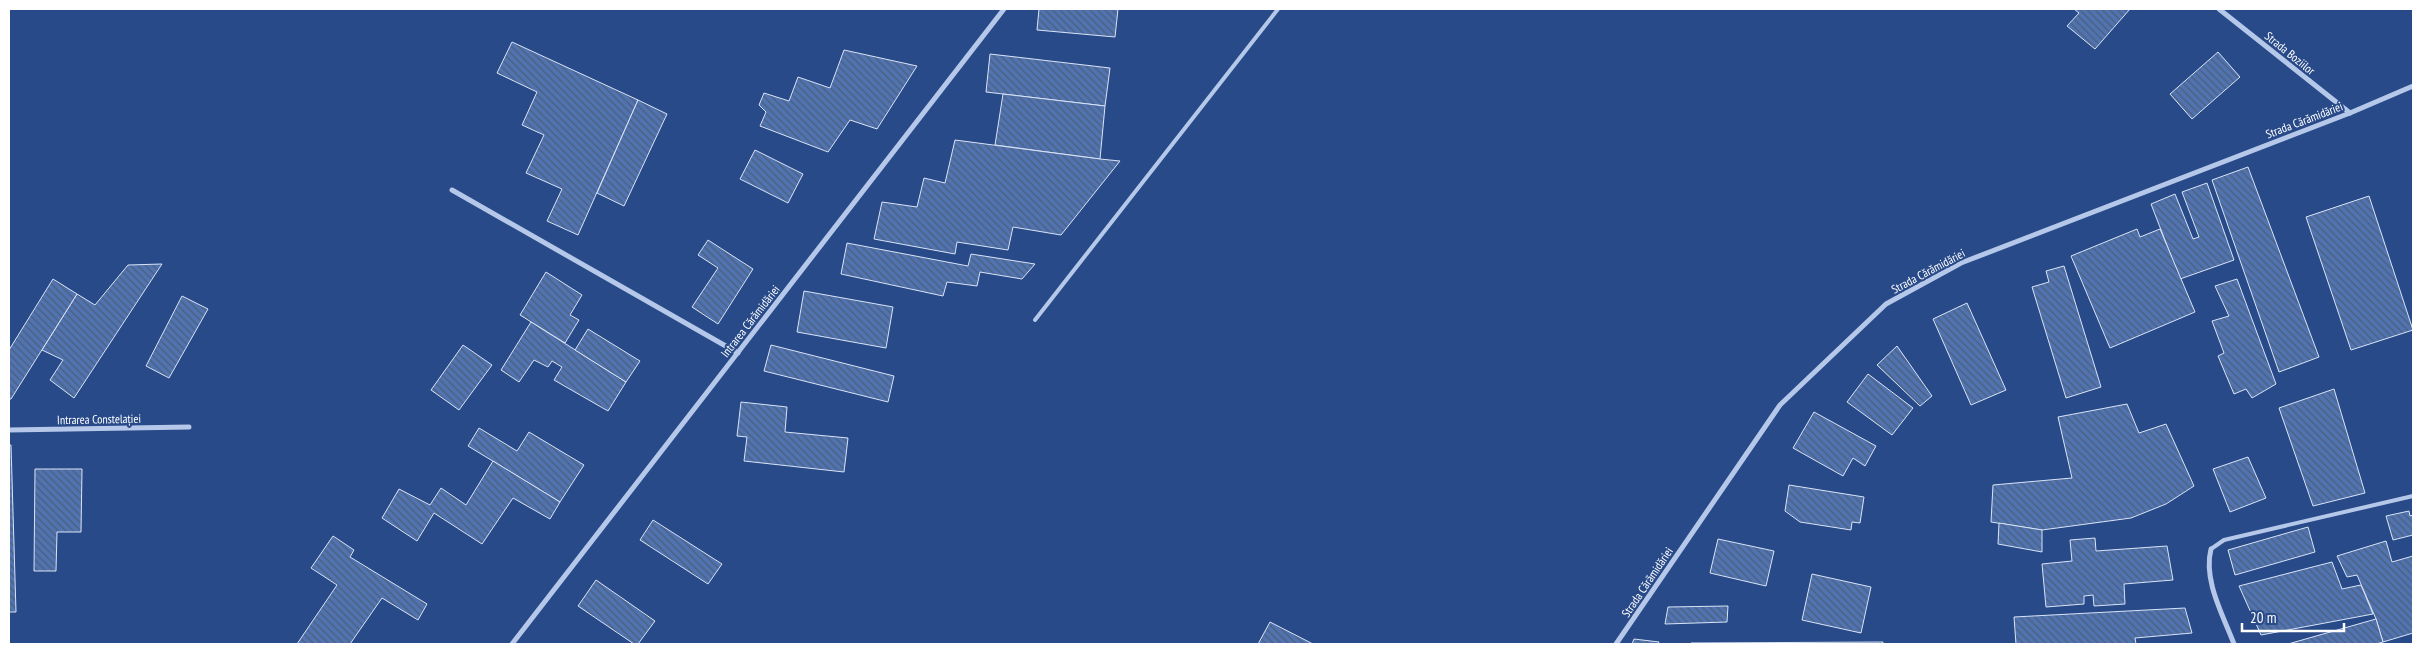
<svg xmlns="http://www.w3.org/2000/svg" width="2422" height="653" font-family="'PT Sans Narrow',sans-serif">
  <style>
    .building { fill: url(#building-back-hatch); stroke: #d9e4f7 }
    .lines { fill: none; stroke-linecap: round; stroke-linejoin: round }
    .lane { stroke: #b5c8e9; stroke-width: 4 }
    .street { stroke: #b5c8e9; stroke-width: 5 }
    .labels { text-anchor: middle; dominant-baseline: central; stroke-width: 4; stroke-linejoin: round; paint-order: stroke }
    .street-label { font-size: 12px; fill: #fff; stroke: #284a89 }
  </style>
  <defs>
    <pattern id="building-back-hatch" width="6" height="6" patternUnits="userSpaceOnUse" patternTransform="scale(1.25)"><rect width="6" height="6" fill="#5073b1"/><path d="M-1 5l2 2M0 0l6 6M5-1l2 2" fill="none" stroke="#4e5e79"/></pattern>
  </defs>
  <rect width="100%" height="100%" fill="#284a89"/>
  <g class="building">
    <polygon points="1039,9 1118,9 1115,37 1037,30"/>
    <polygon points="2074,9 2130,9 2095,49 2067,26 2079,13"/>
    <polygon points="512,42 638,100 578,235 547,221 562,189 526,173 544,135 522,125 537,92 497,73"/>
    <polygon points="844,50 917,66 877,129 850,120 828,152 760,126 766,112 759,105 764,93 789,101 798,77 830,88"/>
    <polygon points="2218,52 2240,77 2192,119 2170,94"/>
    <polygon points="990,54 1110,68 1105,106 986,92"/>
    <polygon points="1003,94 1105,106 1100,159 995,145"/>
    <polygon points="638,100 667,114 624,206 597,193"/>
    <polygon points="955,140 1100,159 1120,161 1061,235 1013,227 1008,250 957,242 955,254 874,239 882,202 917,207 924,178 945,183"/>
    <polygon points="755,150 803,174 788,203 740,179"/>
    <polygon points="2248,167 2319,357 2279,372 2212,180"/>
    <polygon points="2207,183 2234,260 2180,279 2151,204 2175,194 2193,239 2199,237 2182,192"/>
    <polygon points="2369,196 2413,330 2351,350 2306,217"/>
    <polygon points="2137,229 2140,237 2160,229 2195,312 2110,348 2071,256"/>
    <polygon points="708,240 753,269 718,324 692,307 718,268 698,255"/>
    <polygon points="847,243 968,266 971,254 1035,264 1022,279 980,272 977,286 947,282 943,296 841,274"/>
    <polygon points="162,264 74,398 50,380 63,360 42,350 77,294 95,305 128,265"/>
    <polygon points="2064,266 2101,387 2066,398 2032,287 2049,282 2046,271"/>
    <polygon points="546,272 582,295 570,315 579,320 565,343 520,315"/>
    <polygon points="53,279 77,294 11,399 9,399 9,350"/>
    <polygon points="2237,279 2276,384 2252,398 2246,389 2234,394 2218,356 2224,353 2212,321 2229,316 2215,286"/>
    <polygon points="804,291 893,307 886,348 797,332"/>
    <polygon points="182,296 208,309 169,378 146,366"/>
    <polygon points="1967,303 2006,390 1971,405 1933,319"/>
    <polygon points="531,322 626,382 608,411 554,380 562,367 552,361 548,367 534,360 519,382 501,370"/>
    <polygon points="588,329 640,361 626,382 575,350"/>
    <polygon points="463,345 492,365 459,410 431,390"/>
    <polygon points="771,345 894,376 888,402 764,371"/>
    <polygon points="1897,346 1932,396 1920,406 1877,365"/>
    <polygon points="1868,374 1913,408 1892,435 1847,402"/>
    <polygon points="2334,389 2365,493 2313,506 2279,408"/>
    <polygon points="741,402 787,407 785,432 848,438 844,472 744,461 747,437 737,436"/>
    <polygon points="2127,404 2139,433 2166,424 2194,486 2166,504 2131,518 2042,530 1991,522 1993,485 2072,478 2058,417"/>
    <polygon points="1814,412 1876,446 1865,466 1853,458 1843,476 1793,448"/>
    <polygon points="479,428 517,451 529,432 584,465 560,502 468,446"/>
    <polygon points="9,445 11,445 16,612 9,612"/>
    <polygon points="2248,457 2266,498 2230,512 2213,469"/>
    <polygon points="493,461 560,502 550,519 513,498 482,544 434,513 417,541 382,518 399,489 430,505 441,488 466,505"/>
    <polygon points="35,469 82,469 81,532 57,532 56,571 34,571"/>
    <polygon points="1789,485 1864,497 1860,523 1852,522 1851,530 1800,522 1785,511"/>
    <polygon points="2409,511 2410,516 2413,515 2413,535 2393,540 2386,516"/>
    <polygon points="653,520 722,564 708,584 640,540"/>
    <polygon points="1999,523 2042,530 2042,552 1998,544"/>
    <polygon points="2308,527 2315,552 2235,575 2228,550"/>
    <polygon points="333,536 354,550 350,557 427,604 418,620 382,598 350,644 297,644 337,585 311,568"/>
    <polygon points="2095,538 2096,551 2167,546 2173,580 2124,584 2125,604 2094,606 2093,595 2084,596 2084,604 2046,607 2042,564 2072,561 2070,540"/>
    <polygon points="1718,539 1774,551 1766,586 1710,573"/>
    <polygon points="2386,541 2392,562 2413,556 2413,633 2383,642 2376,619 2357,575 2347,577 2337,556"/>
    <polygon points="2332,562 2342,589 2361,585 2373,614 2261,635 2239,586"/>
    <polygon points="1812,574 1871,587 1861,633 1802,620"/>
    <polygon points="596,580 655,621 638,644 634,644 578,606"/>
    <polygon points="1728,606 1727,622 1665,624 1668,607"/>
    <polygon points="2185,608 2192,633 2135,638 2136,644 2016,644 2014,617"/>
    <polygon points="2376,619 2383,642 2376,644 2288,644"/>
    <polygon points="1270,622 1313,644 1258,644"/>
    <polygon points="1634,639 1659,642 1658,644 1632,644"/>
    <polygon points="1883,642 1883,644 1691,644 1691,643"/>
  </g>
  <g class="lines">
    <g class="lane">
      <polyline points="1035,320 1278,9"/>
      <polyline points="2211,549 2224,540 2413,496"/>
    </g>
    <g class="street">
      <polyline points="2219,9 2350,113"/>
      <polyline points="452,190 738,353"/>
      <polyline points="9,430 189,427"/>
      <path d="M2211,549C2203,580 2223,615 2234,644"/>
      <polyline points="512,644 1004,9"/>
      <polyline points="1616,644 1780,405 1886,304 1961,263 2350,113 2413,86"/>
    </g>
  </g>
  <g class="labels">
    <g class="street-label">
      <text transform="translate(2290 53) rotate(39)">Strada Boziilor</text>
      <text transform="translate(2304 120) rotate(-21)">Strada Cărămidăriei</text>
      <text transform="translate(1928 271) rotate(-28)">Strada Cărămidăriei</text>
      <text transform="translate(750 321) rotate(-52)">Intrarea Cărămidăriei</text>
      <text transform="translate(99 419) rotate(-1)">Intrarea Constelației</text>
      <text transform="translate(1647 582) rotate(-56)">Strada Cărămidăriei</text>
    </g>
  </g>
  <rect width="2422" height="653" fill="none" stroke="#ffffff" stroke-width="20"/>
  <path d="M2242 623v8h102v-8" fill="none" stroke="#ffffff" stroke-width="2.5"/>
  <text x="2250" y="623" font-size="15" fill="#ffffff" stroke="#284a89" stroke-width="4" paint-order="stroke">20 m</text>
</svg>
